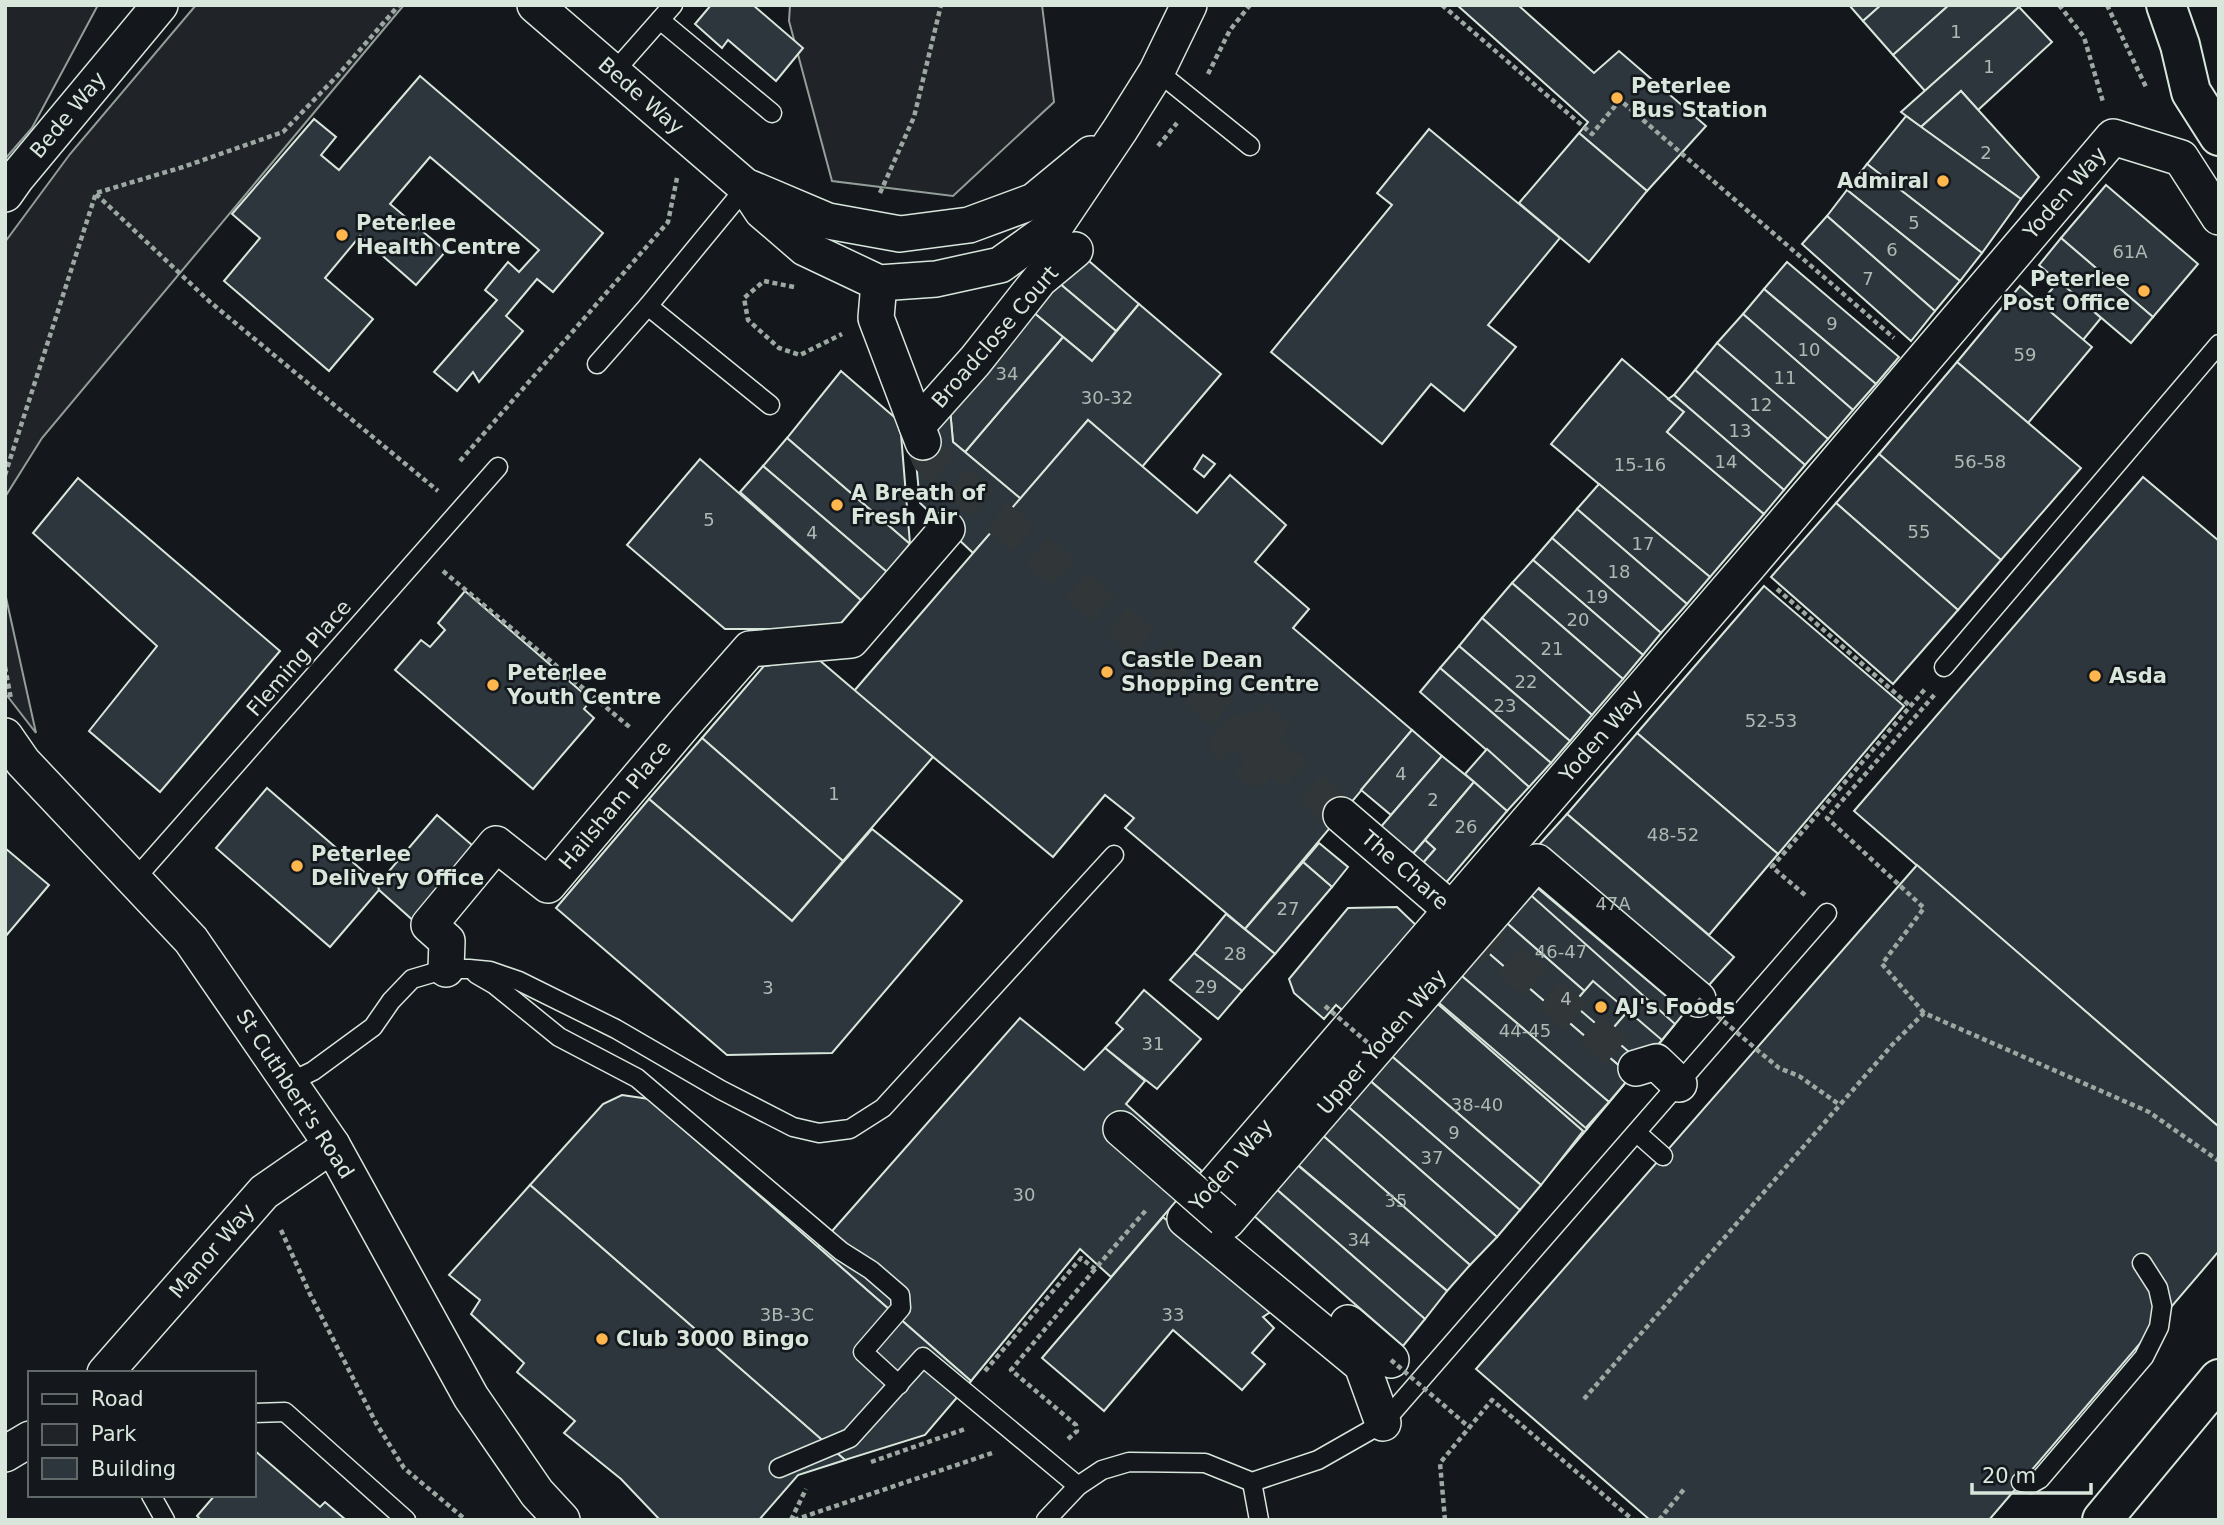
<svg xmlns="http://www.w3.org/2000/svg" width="2224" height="1525" font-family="'DejaVu Sans',sans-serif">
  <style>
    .green { fill: #202428; stroke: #939e99; stroke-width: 2 }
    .building { fill: #2c363c; stroke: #d8e6dc; stroke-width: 2 }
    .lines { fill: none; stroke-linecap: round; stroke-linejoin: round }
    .street-tunnel { stroke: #313739; stroke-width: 35; stroke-dasharray: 35 18; stroke-linecap: butt }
    .lane-casing { stroke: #d8e6dc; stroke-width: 21 }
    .street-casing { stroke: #d8e6dc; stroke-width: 38 }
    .secondary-casing { stroke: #d8e6dc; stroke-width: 42 }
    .path { stroke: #9da8a2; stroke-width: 4.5; stroke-dasharray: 5 3.5; stroke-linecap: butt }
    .lane { stroke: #14181c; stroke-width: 18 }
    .street { stroke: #14181c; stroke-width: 35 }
    .secondary { stroke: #14181c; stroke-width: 38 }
    .street-bridge-casing { stroke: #d8e6dc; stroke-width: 38; stroke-linecap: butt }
    .path-bridge { stroke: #9da8a2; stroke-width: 4.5; stroke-dasharray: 5 3.5; stroke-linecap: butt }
    .street-bridge { stroke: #14181c; stroke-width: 35 }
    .poi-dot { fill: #ffb74d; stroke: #14181c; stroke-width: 2.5 }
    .labels { text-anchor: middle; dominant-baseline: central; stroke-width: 5; stroke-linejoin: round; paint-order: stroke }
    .number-label { font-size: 18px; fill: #adbab4 }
    .poi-label { font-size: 21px; font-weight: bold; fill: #d8e6dc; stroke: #14181c; text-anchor: start }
    .street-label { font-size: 21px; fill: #d8e6dc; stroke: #14181c }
  </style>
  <rect width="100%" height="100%" fill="#14181c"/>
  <g class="green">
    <polygon points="5,5 98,5 32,128 5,159"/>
    <polygon points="196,5 404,5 42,438 5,497 5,242 70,154"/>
    <polygon points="790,5 1042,5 1054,102 953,196 832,181 789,21"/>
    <polygon points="5,593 36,733 5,693"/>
  </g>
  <g class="building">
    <polygon points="711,5 753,5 803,48 776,81 728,40 722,48 695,24"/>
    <polygon points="1457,5 1518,5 1594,73 1619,51 1706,126 1647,191 1579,133 1588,122"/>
    <polygon points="1849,5 1881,5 1863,21"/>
    <polygon points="1881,5 1949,5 1893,55 1863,21"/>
    <polygon points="1949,5 2017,5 2019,7 1925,91 1893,55"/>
    <polygon points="2019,7 2052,42 1978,110 1961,91 1921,127 1901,112"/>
    <polygon points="420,76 603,233 553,292 537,279 506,316 523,331 479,382 473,372 457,391 434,372 497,300 485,290 508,262 519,272 539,250 430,157 390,204 446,251 416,285 360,236 325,278 373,319 329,371 224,281 260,238 232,214 314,119 336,137 321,155 339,170"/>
    <polygon points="1961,91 2039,177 2021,199 1921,127"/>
    <polygon points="1906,116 2021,199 1982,253 1867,164"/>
    <polygon points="1429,129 1560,238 1488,325 1516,347 1464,411 1431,384 1382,444 1271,352 1392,205 1377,193"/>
    <polygon points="1579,133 1647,191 1589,262 1519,203"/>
    <polygon points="1867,164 1982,253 1960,281 1847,190"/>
    <polygon points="2106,185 2198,264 2153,317 2061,238"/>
    <polygon points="1847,190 1960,281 1935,311 1827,216"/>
    <polygon points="1827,216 1935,311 1911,341 1802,244"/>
    <polygon points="2061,238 2153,317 2131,343 2039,265"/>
    <polygon points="1082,255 1139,304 1116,331 1059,283"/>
    <polygon points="1787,262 1899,357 1876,384 1764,289"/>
    <polygon points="2059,281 2101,318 2083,340 2040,303"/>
    <polygon points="1059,283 1116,331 1092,361 1033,312"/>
    <polygon points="2020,286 2092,347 2028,423 1957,362"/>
    <polygon points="1764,289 1876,384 1853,410 1743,314"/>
    <polygon points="1139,304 1221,374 1142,467 1088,420 1021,499 965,452 1063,337 1092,361"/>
    <polygon points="1033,312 1063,337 965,452 953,442 950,409"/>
    <polygon points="1743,314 1853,410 1828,439 1717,343"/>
    <polygon points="1717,343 1828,439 1805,465 1695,370"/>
    <polygon points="1622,359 1684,412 1667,432 1764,514 1710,577 1551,444"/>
    <polygon points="1957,362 2081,468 2001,560 1879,454"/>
    <polygon points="1695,370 1805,465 1784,490 1674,395"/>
    <polygon points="841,371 900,422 910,544 787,438"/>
    <polygon points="1674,395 1784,490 1764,514 1667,432 1684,412 1668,399"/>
    <polygon points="950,409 953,442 1021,499 973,553 920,503 915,451"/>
    <polygon points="1088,420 1197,513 1230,475 1286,525 1255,562 1309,609 1293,628 1412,730 1245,929 1125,828 1134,818 1105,795 1053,857 854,691"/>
    <polygon points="787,438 910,544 887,572 763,466"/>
    <polygon points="1879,454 2001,560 1958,610 1836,503"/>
    <polygon points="1203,455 1215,464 1204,477 1194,469"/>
    <polygon points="700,459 861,600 836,629 725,629 627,545"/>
    <polygon points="763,466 887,572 861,600 740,492"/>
    <polygon points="2143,477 2219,541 2219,1127 1854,811"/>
    <polygon points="78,478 280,651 160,792 89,731 157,646 33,533"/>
    <polygon points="1599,484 1710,577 1687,604 1577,509"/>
    <polygon points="1836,503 1958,610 1893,684 1771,577"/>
    <polygon points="1577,509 1687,604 1661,633 1552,538"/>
    <polygon points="1552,538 1661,633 1643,655 1533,560"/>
    <polygon points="1533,560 1643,655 1623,679 1512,583"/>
    <polygon points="1512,583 1623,679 1592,715 1482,618"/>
    <polygon points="1764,586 1904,706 1778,854 1637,733"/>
    <polygon points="465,591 591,700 584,709 594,718 533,789 395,670 421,640 430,647 445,630 438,623"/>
    <polygon points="1482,618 1592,715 1570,741 1459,646"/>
    <polygon points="1459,646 1570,741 1551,763 1440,668"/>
    <polygon points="818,659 933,757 843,861 702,738 764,666"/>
    <polygon points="1440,668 1551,763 1529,787 1420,692"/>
    <polygon points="1412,730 1442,756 1391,815 1361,790"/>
    <polygon points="1637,733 1778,854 1709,935 1567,814"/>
    <polygon points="702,738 843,861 792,921 649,799"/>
    <polygon points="1487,749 1529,787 1507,811 1465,774"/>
    <polygon points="1442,756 1474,782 1411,856 1379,829"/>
    <polygon points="1474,782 1507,811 1444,885 1421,865 1435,849 1425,840"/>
    <polygon points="267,788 378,884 379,890 330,947 216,848"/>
    <polygon points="649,799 792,921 872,829 962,901 832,1053 727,1055 556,908"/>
    <polygon points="1567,814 1734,957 1685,1012 1516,870"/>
    <polygon points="437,815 479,851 416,923 379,890 378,884"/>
    <polygon points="1425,840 1435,849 1421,865 1411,856"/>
    <polygon points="1319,843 1348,867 1332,887 1303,862"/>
    <polygon points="5,848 49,885 5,937"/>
    <polygon points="1303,862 1332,887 1275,954 1245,929"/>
    <polygon points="1917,865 2219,1127 2219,1251 1989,1520 1650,1520 1476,1369"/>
    <polygon points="1516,870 1685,1012 1662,1040 1593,981 1573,1004 1475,921"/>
    <polygon points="1525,890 1675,1024 1653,1051 1501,918"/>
    <polygon points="1397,907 1421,930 1348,1015 1336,1005 1324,1019 1294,993 1289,979 1348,908"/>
    <polygon points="1226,914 1275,954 1242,991 1194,953"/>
    <polygon points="1501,918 1653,1051 1631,1076 1479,945"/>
    <polygon points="1463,932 1631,1076 1587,1129 1418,985"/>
    <polygon points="1478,944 1631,1076 1609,1102 1456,971"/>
    <polygon points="1194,953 1242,991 1218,1019 1170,980"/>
    <polygon points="1456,971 1609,1102 1583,1131 1432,999"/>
    <polygon points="1593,981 1628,1011 1608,1034 1573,1004"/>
    <polygon points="1418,985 1587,1129 1519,1210 1351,1064"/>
    <polygon points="1144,990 1201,1039 1157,1089 1105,1048 1123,1029 1116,1023"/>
    <polygon points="1432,999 1583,1131 1541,1185 1388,1053"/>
    <polygon points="1628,1011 1662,1040 1642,1063 1608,1034"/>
    <polygon points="1020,1018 1084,1070 1105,1048 1145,1081 1126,1104 1202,1171 1111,1277 1080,1249 971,1381 818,1247"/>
    <polygon points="1388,1053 1541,1185 1520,1210 1368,1079"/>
    <polygon points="1351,1064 1519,1210 1496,1236 1328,1090"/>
    <polygon points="1368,1079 1520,1210 1497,1237 1345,1104"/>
    <polygon points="1328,1090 1496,1236 1446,1290 1278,1148"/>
    <polygon points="622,1095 649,1099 971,1381 925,1435 845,1460 530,1185 603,1104"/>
    <polygon points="1345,1104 1497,1237 1470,1265 1320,1133"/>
    <polygon points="1320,1133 1470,1265 1447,1291 1295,1163"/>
    <polygon points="1278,1148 1446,1290 1424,1318 1258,1173"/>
    <polygon points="1295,1163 1447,1291 1425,1319 1275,1188"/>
    <polygon points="530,1185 845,1460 798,1475 759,1520 660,1520 621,1479 564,1433 575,1421 517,1372 524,1363 471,1314 480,1300 449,1275"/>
    <polygon points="1275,1188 1425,1319 1403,1346 1253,1215"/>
    <polygon points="1163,1217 1272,1311 1263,1317 1274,1328 1252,1353 1265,1364 1242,1390 1173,1330 1104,1411 1042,1358"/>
    <polygon points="254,1450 320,1507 325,1502 346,1520 201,1520 197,1516 215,1495 254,1495"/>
  </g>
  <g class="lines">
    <g class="street-tunnel">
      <polyline points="923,442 929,458 1243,729"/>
      <polygon points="1254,716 1281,739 1255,769 1228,746"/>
      <polyline points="1270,752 1341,815"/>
      <polyline points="1469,925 1636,1068"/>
    </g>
    <defs>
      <g id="lane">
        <polyline points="660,20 772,113"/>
        <polyline points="1157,71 1250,146"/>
        <polyline points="614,72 673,5"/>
        <polyline points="648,306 770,405"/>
        <polyline points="597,364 648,306 746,187"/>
        <polyline points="1944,667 2219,344"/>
        <polyline points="135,879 498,467"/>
        <polyline points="476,974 495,985 559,1037 637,1078 841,1251 871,1270 900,1295 901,1308 863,1352 899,1385"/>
        <polyline points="288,1083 313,1071 373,1027 391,1001 412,979 446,969 469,969 490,971 519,981 616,1029 721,1090 793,1127 819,1133 850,1129 883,1108 1114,855"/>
        <polyline points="1637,1133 1663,1156"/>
        <polyline points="254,1413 285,1412 406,1520"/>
        <polyline points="779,1468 850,1438 923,1357 1078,1486"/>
        <polyline points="1252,1482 1259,1520"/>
        <polyline points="2021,1482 2031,1484 2040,1479 2144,1357 2159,1327 2162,1306 2158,1288 2142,1263"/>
        <polyline points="151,1495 165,1520"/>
        <polyline points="1046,1520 1078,1486 1102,1470 1129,1462 1205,1463 1252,1482 1318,1460 1383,1423 1827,913"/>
      </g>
      <g id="street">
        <polyline points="535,5 746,187 762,211 805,248 879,283 936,279 1000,265 1056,225 1120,130 1157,71 1189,5"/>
        <polyline points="750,188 828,221 900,234 969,225 1034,201 1091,154"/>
        <polyline points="5,194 17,177 160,5"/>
        <polyline points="879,283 876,318 923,442"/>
        <polyline points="917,426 975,361 1040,279 1075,250"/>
        <polyline points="5,736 23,762 191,940 332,1145 471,1397 537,1493 562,1520"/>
        <polyline points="1341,815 1469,925"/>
        <polyline points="446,969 447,941 429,925 496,844 548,885 685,723 750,649 851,640 947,529"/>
        <polyline points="1636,1068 1656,1062 1679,1084"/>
        <polyline points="1121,1129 1175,1176"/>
        <polyline points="1227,1221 1537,862 1698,999"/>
        <polyline points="1348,1323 1391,1360"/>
        <polyline points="105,1373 264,1192 332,1145"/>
        <polyline points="1383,1423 1362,1365 1185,1219 1749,565 2113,137 2181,158 2219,217"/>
        <polyline points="5,1454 30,1439"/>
      </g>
      <g id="secondary">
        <polyline points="2166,5 2180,45 2191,92 2219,136"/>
        <polyline points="2102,1520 2219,1379"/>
      </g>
    </defs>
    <use href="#lane" class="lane-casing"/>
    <use href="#street" class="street-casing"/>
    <use href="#secondary" class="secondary-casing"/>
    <g class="path">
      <polyline points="1442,5 1592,134 1620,100 1894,338"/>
      <polyline points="2059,5 2084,37 2103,102"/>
      <polyline points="2107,5 2146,87"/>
      <polyline points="1208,74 1230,30 1250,5"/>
      <polyline points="1158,146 1177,123"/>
      <polyline points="880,193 914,117 941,5"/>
      <polyline points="96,194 210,302 438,491"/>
      <polyline points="794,287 764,281 744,298 748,320 779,348 800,355 842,334"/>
      <polyline points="460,461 668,222 677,178"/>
      <polyline points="5,475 96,193 183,167 283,132 338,75 399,5"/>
      <polyline points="443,571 632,729"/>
      <polyline points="1777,589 1910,706"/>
      <polyline points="5,667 11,699"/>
      <polyline points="1805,895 1772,867 1926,688"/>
      <polyline points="1924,1013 1882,964 1924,908 1827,818 1936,693"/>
      <polyline points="1756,1049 1779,1068 1799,1076 1840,1105"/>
      <polyline points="281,1230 310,1294 376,1423 404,1468 466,1520"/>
      <polyline points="985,1371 1081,1258 1095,1269 1147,1209"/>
      <polyline points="1584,1399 1892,1045 1924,1013 2149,1112 2219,1161"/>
      <polyline points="1068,1439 1077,1431 1076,1425 1011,1370 1095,1269"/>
      <polyline points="871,1462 965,1429"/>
      <polyline points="791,1520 806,1489"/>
      <polyline points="794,1520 992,1453"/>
      <polyline points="1445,1520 1440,1463 1492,1400 1633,1520"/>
      <polyline points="1659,1520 1685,1488"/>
    </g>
    <use href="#lane" class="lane"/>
    <use href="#street" class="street"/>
    <use href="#secondary" class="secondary"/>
    <defs>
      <polyline id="street-bridge" points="1175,1176 1224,1219"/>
    </defs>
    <use href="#street-bridge" class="street-bridge-casing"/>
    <g class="path-bridge">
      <polyline points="1698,999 1756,1049"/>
      <polyline points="1325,1006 1375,1049"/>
      <polyline points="1391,1360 1469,1427"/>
    </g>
    <use href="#street-bridge" class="street-bridge"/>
  </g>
  <g class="poi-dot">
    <circle cx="1617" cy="98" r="7"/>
    <circle cx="1943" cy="181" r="7"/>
    <circle cx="342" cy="235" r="7"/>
    <circle cx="2144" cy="291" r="7"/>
    <circle cx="837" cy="505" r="7"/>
    <circle cx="1107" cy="672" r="7"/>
    <circle cx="2095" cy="676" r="7"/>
    <circle cx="493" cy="685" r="7"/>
    <circle cx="297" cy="866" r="7"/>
    <circle cx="1601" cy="1007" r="7"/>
    <circle cx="602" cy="1339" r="7"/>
  </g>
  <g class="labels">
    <g class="number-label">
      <text x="1956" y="31">1</text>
      <text x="1989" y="66">1</text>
      <text x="1986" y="152">2</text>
      <text x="1914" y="222">5</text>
      <text x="1892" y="249">6</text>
      <text x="2130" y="251">61A</text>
      <text x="1868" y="278">7</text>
      <text x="1832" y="323">9</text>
      <text x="1809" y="349">10</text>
      <text x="2025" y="354">59</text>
      <text x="1007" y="373">34</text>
      <text x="1785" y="377">11</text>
      <text x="1107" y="397">30-32</text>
      <text x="1761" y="404">12</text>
      <text x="1740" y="430">13</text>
      <text x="1726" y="461">14</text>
      <text x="1980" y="461">56-58</text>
      <text x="1640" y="464">15-16</text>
      <text x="709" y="519">5</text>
      <text x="1919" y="531">55</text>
      <text x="812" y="532">4</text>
      <text x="1643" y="543">17</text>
      <text x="1619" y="571">18</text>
      <text x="1597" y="596">19</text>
      <text x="1578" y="619">20</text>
      <text x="1552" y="648">21</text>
      <text x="1526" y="681">22</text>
      <text x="1505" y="705">23</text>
      <text x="1771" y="720">52-53</text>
      <text x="1401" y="773">4</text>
      <text x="834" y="793">1</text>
      <text x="1433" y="799">2</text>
      <text x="1466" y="826">26</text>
      <text x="1673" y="834">48-52</text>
      <text x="1613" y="903">47A</text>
      <text x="1288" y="908">27</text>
      <text x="1561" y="951">46-47</text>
      <text x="1235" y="953">28</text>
      <text x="1206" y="986">29</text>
      <text x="768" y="987">3</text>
      <text x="1566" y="998">4</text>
      <text x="1525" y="1030">44-45</text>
      <text x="1153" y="1043">31</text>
      <text x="1477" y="1104">38-40</text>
      <text x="1454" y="1132">9</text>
      <text x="1432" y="1157">37</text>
      <text x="1024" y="1194">30</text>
      <text x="1396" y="1200">35</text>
      <text x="1359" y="1239">34</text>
      <text x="787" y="1314">3B-3C</text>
      <text x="1173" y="1314">33</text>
    </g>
    <g class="poi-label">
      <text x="1631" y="86">Peterlee<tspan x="1631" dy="24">Bus Station</tspan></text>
      <text x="1929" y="181" text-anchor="end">Admiral</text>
      <text x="356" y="223">Peterlee<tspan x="356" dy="24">Health Centre</tspan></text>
      <text x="2130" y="279" text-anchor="end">Peterlee<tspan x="2130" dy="24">Post Office</tspan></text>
      <text x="851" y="493">A Breath of<tspan x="851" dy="24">Fresh Air</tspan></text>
      <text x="1121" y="660">Castle Dean<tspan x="1121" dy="24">Shopping Centre</tspan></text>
      <text x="507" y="673">Peterlee<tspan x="507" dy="24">Youth Centre</tspan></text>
      <text x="2109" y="676">Asda</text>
      <text x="311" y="854">Peterlee<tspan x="311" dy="24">Delivery Office</tspan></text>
      <text x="1615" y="1007">AJ's Foods</text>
      <text x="616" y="1339">Club 3000 Bingo</text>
    </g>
    <g class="street-label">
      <text transform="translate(641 96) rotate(41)">Bede Way</text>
      <text transform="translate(68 115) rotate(-50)">Bede Way</text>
      <text transform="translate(2065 193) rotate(-49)">Yoden Way</text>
      <text transform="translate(995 337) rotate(-49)">Broadclose Court</text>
      <text transform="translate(299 658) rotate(-49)">Fleming Place</text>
      <text transform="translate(1601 736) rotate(-49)">Yoden Way</text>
      <text transform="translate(615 805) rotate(-50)">Hailsham Place</text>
      <text transform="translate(1405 870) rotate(41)">The Chare</text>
      <text transform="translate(1382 1042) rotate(-49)">Upper Yoden Way</text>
      <text transform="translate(295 1094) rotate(57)">St Cuthbert's Road</text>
      <text transform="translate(1231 1165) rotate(-49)">Yoden Way</text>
      <text transform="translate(212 1251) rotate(-49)">Manor Way</text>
    </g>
  </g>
  <rect width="2224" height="1525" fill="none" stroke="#d8e6dc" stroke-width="14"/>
  <rect x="28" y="1371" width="228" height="126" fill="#14181c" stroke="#626a69" stroke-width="2"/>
  <rect x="42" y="1394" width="35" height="10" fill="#14181c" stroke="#626a69" stroke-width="2"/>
  <text x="91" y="1406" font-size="21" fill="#d8e6dc">Road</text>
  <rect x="42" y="1424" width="35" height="21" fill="#202428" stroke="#626a69" stroke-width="2"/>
  <text x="91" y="1441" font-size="21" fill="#d8e6dc">Park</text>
  <rect x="42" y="1458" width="35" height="21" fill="#2c363c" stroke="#626a69" stroke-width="2"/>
  <text x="91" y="1476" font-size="21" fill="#d8e6dc">Building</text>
  <path d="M1972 1483v10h119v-10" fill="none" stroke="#d8e6dc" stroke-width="3.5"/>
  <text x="1982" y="1483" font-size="21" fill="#d8e6dc" stroke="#14181c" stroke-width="5" paint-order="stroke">20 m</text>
</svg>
